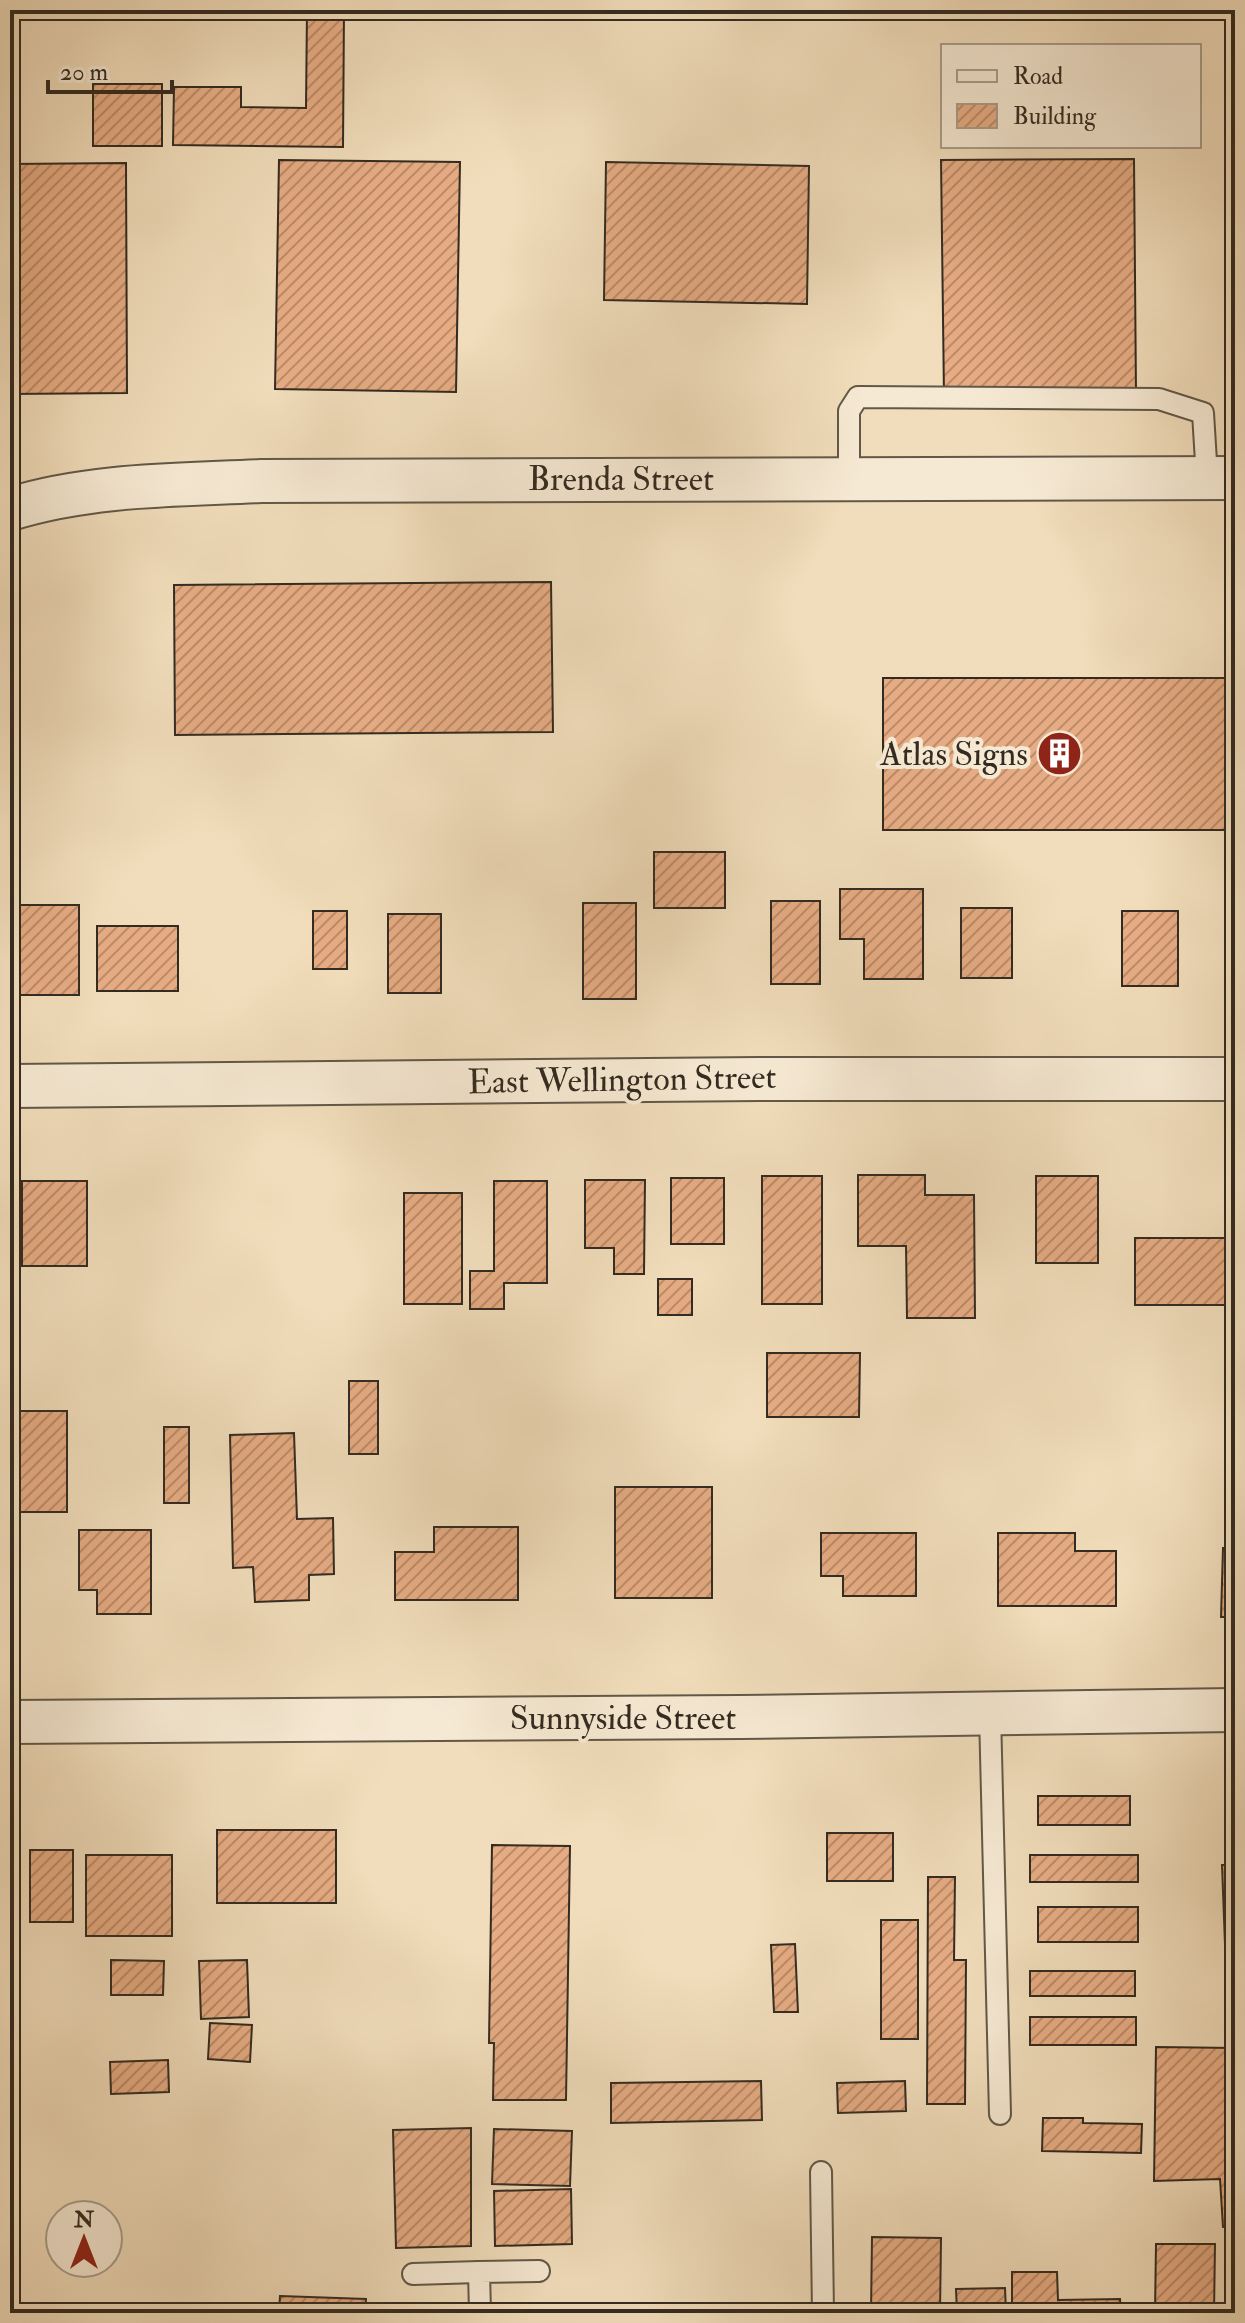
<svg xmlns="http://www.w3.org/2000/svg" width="1245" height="2323" font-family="'IM FELL Double Pica',serif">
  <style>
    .building { fill: url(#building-hatch); stroke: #332b21; stroke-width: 2 }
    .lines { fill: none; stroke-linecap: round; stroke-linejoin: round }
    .lane-casing { stroke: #625848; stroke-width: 24 }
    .street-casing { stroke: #625848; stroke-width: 46 }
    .lane { stroke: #f6e9d3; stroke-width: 20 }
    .street { stroke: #f6e9d3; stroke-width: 42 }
    .labels { text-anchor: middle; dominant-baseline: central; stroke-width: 8; stroke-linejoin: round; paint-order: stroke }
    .street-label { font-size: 34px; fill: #332b21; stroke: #f6e9d3 }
    .poi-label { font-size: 34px; fill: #332b21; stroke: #f6e9d3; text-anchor: end }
  </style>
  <defs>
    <pattern id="building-hatch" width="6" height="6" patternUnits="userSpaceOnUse" patternTransform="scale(2)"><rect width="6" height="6" fill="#e7ac83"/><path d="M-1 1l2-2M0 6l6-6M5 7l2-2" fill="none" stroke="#bc8c6b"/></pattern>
  </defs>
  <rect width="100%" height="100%" fill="#f1ddbb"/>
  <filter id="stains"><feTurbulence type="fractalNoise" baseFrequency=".0025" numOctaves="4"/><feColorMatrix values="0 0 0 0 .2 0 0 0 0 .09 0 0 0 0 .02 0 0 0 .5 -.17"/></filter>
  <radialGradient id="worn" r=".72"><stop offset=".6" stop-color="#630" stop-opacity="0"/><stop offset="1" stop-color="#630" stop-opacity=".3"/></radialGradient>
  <g class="building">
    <polygon points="307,10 344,10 343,147 173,145 174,87 241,87 241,107 306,108"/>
    <rect x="93" y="84" width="69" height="62"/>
    <polygon points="1134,159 1136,394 944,396 941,160"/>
    <polygon points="279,160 460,162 456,392 275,389"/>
    <polygon points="606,162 809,166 807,304 604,300"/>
    <polygon points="126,163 127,393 10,394 10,164"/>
    <polygon points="551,582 553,732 175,735 174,585"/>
    <rect x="883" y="678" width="352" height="152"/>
    <rect x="654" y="852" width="71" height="56"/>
    <polygon points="840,889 923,889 923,979 864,979 864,939 840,939"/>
    <rect x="771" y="901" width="49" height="83"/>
    <rect x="583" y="903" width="53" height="96"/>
    <rect x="10" y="905" width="69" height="90"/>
    <rect x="961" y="908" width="51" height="70"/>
    <rect x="313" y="911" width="34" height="58"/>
    <rect x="1122" y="911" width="56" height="75"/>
    <rect x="388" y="914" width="53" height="79"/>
    <rect x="97" y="926" width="81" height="65"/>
    <polygon points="858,1175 925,1175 925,1195 974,1195 975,1318 907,1318 906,1246 858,1246"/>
    <rect x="762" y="1176" width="60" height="128"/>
    <rect x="1036" y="1176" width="62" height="87"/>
    <rect x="671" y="1178" width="53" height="66"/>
    <polygon points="585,1180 645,1180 644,1274 614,1274 614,1248 585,1248"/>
    <rect x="22" y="1181" width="65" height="85"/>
    <polygon points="494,1181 547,1181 547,1283 504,1283 504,1309 470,1309 470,1271 494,1271"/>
    <rect x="404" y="1193" width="58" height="111"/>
    <rect x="1135" y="1238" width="100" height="67"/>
    <rect x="658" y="1279" width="34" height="36"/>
    <polygon points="767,1353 860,1353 859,1417 767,1417"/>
    <rect x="349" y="1381" width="29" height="73"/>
    <rect x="16" y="1411" width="51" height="101"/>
    <rect x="164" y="1427" width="25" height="76"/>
    <polygon points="294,1433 297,1519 333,1518 334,1574 309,1575 309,1600 255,1602 253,1567 233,1568 230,1435"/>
    <rect x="615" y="1487" width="97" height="111"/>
    <polygon points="434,1527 518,1527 518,1600 395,1600 395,1552 434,1552"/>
    <polygon points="79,1530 151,1530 151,1614 97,1614 97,1590 79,1590"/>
    <polygon points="821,1533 916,1533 916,1596 843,1596 843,1576 821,1576"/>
    <polygon points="998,1533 1075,1533 1075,1551 1116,1551 1116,1606 998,1606"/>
    <polygon points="1223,1548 1235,1548 1235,1617 1221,1617"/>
    <rect x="1038" y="1796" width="92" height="29"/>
    <rect x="217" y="1830" width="119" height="73"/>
    <rect x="827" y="1833" width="66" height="48"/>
    <polygon points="492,1845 570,1846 566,2100 493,2100 494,2043 489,2043"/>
    <rect x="30" y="1850" width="43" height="72"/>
    <rect x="86" y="1855" width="86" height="81"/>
    <rect x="1030" y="1855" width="108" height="27"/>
    <polygon points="1222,1865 1235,1865 1235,2024 1228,2024"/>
    <polygon points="928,1877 955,1877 954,1960 966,1960 965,2104 927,2104"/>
    <rect x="1038" y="1907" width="100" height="35"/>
    <rect x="881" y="1920" width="37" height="119"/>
    <polygon points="795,1944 798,2012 774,2012 771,1945"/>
    <polygon points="111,1960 164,1961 163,1995 111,1995"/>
    <polygon points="247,1960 249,2017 201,2019 199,1961"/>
    <rect x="1030" y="1971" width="105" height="25"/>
    <rect x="1030" y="2017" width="106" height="28"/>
    <polygon points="210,2023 252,2025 250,2062 208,2059"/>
    <polygon points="1156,2047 1235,2048 1235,2226 1223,2227 1220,2179 1154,2181"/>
    <polygon points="168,2060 169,2092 111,2094 110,2062"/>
    <polygon points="761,2081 762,2120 611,2123 611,2083"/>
    <polygon points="905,2081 906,2111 838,2113 837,2083"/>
    <polygon points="1043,2118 1083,2118 1083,2123 1142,2124 1141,2153 1042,2151"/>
    <polygon points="471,2128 471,2246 396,2248 393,2130"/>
    <polygon points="494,2129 572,2131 570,2186 492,2184"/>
    <polygon points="571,2189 572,2244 495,2246 494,2191"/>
    <polygon points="872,2237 941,2238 940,2313 871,2313"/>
    <polygon points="1156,2244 1215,2244 1214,2313 1155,2313"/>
    <polygon points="1012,2272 1057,2272 1058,2300 1120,2299 1121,2313 1012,2313"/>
    <polygon points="1005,2288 1006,2313 957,2313 956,2289"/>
    <polygon points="280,2296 366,2299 365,2313 279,2313"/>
    <polygon points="573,2305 573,2313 518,2313 518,2307"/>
    <polygon points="450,2308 450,2313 394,2313 394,2310"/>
  </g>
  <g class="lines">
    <defs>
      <g id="lane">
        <polyline points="849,478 849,411 858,397 1159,399 1203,413 1207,478"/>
        <polyline points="990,1714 1000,2114"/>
        <polyline points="821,2172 823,2313"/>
        <polyline points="413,2274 479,2272"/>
        <polyline points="480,2313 479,2272 539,2271"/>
      </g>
      <g id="street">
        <path d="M10,509C90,484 178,485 261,481L1235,478"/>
        <polyline points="10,1086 759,1079 1235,1079"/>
        <polyline points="10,1722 739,1717 1235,1710"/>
      </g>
    </defs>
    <use href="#lane" class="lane-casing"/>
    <use href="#street" class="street-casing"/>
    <use href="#lane" class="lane"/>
    <use href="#street" class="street"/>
  </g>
  <defs>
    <symbol id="building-disc" viewBox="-11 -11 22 22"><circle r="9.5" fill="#8f2418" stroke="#f6e9d3"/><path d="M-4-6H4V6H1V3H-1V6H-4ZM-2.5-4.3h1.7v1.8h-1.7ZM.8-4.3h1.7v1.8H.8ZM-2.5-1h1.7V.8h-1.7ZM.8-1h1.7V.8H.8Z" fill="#fff"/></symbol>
  </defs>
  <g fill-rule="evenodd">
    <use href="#building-disc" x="1034" y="728" width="51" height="51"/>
  </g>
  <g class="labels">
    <g class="street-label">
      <text x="621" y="479">Brenda Street</text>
      <text transform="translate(622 1080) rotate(-1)">East Wellington Street</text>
      <text x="623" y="1718">Sunnyside Street</text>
    </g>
    <g class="poi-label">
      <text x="1028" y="754">Atlas Signs</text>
    </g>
  </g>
  <rect width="1245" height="2323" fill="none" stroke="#f1ddbb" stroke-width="40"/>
  <rect x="12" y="12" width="1221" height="2299" fill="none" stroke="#332b21" stroke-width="4"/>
  <rect x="20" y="20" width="1205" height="2283" fill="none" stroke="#332b21" stroke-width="2"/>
  <rect x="941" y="44" width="260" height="104" fill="#f6e9d3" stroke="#a89d8c" stroke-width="2"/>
  <rect x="957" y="70" width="40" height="12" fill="#f6e9d3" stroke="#a89d8c" stroke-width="2"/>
  <text x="1013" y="84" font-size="24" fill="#332b21">Road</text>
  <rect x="957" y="104" width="40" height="24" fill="url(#building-hatch)" stroke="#a89d8c" stroke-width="2"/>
  <text x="1013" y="124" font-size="24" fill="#332b21">Building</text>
  <g transform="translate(84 2239)"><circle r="38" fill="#f6e9d3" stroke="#a89d8c" stroke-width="2"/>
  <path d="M0-6L14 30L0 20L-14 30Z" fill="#8f2418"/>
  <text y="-12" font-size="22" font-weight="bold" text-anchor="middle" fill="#332b21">N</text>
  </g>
  <path d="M48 80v12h124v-12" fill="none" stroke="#332b21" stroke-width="4"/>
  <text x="60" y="80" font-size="24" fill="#332b21" stroke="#f6e9d3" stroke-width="6" paint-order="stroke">20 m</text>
  <rect width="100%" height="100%" filter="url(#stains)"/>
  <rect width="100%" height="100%" fill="url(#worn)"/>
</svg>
